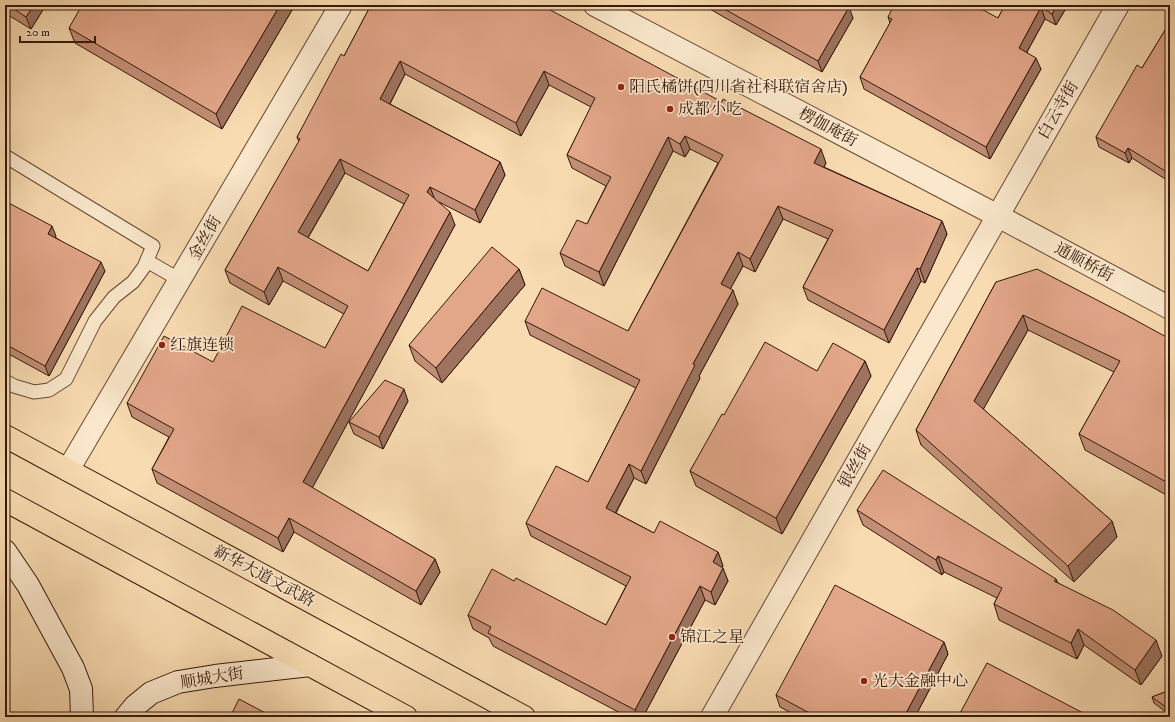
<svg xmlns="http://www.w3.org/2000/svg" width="1175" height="722" font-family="'IM FELL DW Pica','Noto Serif SC',serif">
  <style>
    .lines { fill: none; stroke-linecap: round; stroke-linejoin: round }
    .service-casing { stroke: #664935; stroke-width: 15 }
    .minor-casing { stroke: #664935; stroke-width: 24 }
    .secondary-casing { stroke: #35180c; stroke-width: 24 }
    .primary-casing { stroke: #35180c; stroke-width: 24 }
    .service { stroke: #fbe8cc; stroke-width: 13 }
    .minor { stroke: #fbe8cc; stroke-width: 22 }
    .secondary { stroke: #fbe8cc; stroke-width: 22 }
    .primary { stroke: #f9dbb1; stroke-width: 22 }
    .wall { fill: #c28f76; stroke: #35180c; fill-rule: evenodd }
    .shaded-wall { fill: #9e7460; stroke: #35180c }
    .building { fill: #e2a689; stroke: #35180c; fill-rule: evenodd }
    .poi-dot { fill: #8f2418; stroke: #fbe8cc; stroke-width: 1.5 }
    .labels { text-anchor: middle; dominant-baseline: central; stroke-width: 3.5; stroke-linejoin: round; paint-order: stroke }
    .poi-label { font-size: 16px; fill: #35180c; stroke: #fbe8cc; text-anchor: start }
    .street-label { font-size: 16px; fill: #35180c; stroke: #fbe8cc }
  </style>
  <rect width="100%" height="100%" fill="#f9dbb1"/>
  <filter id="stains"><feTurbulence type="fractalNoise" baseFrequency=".005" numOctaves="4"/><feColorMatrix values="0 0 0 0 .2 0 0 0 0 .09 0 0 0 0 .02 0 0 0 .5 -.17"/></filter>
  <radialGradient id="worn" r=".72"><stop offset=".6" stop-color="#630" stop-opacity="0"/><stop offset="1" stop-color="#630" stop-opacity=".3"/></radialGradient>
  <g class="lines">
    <defs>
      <g id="service">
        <polyline points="5,156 153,246 144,267 133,282 114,297 95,321 66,379 49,390 34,392 14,386 5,381"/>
        <polyline points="147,261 180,280"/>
      </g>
      <g id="minor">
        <polyline points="595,5 998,216 1170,308"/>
        <polyline points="68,470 341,5"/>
        <polyline points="712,717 1118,5"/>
      </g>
      <g id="secondary">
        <polyline points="5,551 28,585 73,668 81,689 82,717"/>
        <polyline points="126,717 135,706 151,693 178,682 215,676 310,665"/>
      </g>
      <g id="primary">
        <polyline points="5,436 524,717"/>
        <polyline points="5,500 406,717"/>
      </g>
    </defs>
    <use href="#service" class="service-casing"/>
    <use href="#minor" class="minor-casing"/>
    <use href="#secondary" class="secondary-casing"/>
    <use href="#primary" class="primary-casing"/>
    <use href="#service" class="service"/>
    <use href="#minor" class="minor"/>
    <use href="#secondary" class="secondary"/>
    <use href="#primary" class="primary"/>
  </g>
  <g class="wall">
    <polygon points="5,5 46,5 31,29 5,13"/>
    <polygon points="295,5 222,129 75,43 69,28"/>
    <path d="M371,5L826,163L824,167L942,221L947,234L925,283L921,281L889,343L808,300L803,287L828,239L783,219L755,272L743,266L730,289L738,304L699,376L700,378L646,484L634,478L616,513L654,533L718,552L723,566L722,567L728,581L715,605L705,600L643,717H628L493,646L489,638L473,629L468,615L514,581L606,625L626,586L531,536L526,523L588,482L636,388L530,335L525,321L628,331L718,163L690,149L685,157L673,151L604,286L565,266L560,253L587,224L606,186L572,168L567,155L591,107L549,85L521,136L405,74L390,104L500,162L505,175L480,223L439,202L455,225L312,488L435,559L440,572L421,605L294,532L283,552L157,483L152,469L169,437L132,417L127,403L213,362L325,348L344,314L283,281L269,305L230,283L225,270L299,142L297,137L344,56ZM345,173L404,204L368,271L308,238Z"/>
    <polygon points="703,5 845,5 853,18 822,72 722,16"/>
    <polygon points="1005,5 1068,5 1056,25 1045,19 1027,52 1041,69 990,159 864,89 860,77 890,23 888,17 998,18"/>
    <polygon points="1170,22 1170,182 1132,158 1129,163 1099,147 1096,137 1142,68"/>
    <polygon points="5,201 56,236 55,237 105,271 49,376 5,352"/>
    <polygon points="519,269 525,285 442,383 415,361 409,345"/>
    <polygon points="996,282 1170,339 1170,497 1085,450 1079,434 1114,372 1028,330 983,409 1112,521 1117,537 1074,582 921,445 916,430"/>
    <polygon points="865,361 871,376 782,534 696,486 690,471 724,415 817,371"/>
    <polygon points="408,401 383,449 354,434 349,422"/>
    <polygon points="857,510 1056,579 1058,583 1162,656 1141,685 1084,645 1077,659 999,620 994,604 997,598 944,572 942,575 863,525"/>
    <polygon points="944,642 948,654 915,717 799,717 780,707 776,695"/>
    <polygon points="1170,690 1170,715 1154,703 1152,697"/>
  </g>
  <g class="shaded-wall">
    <polygon points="34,5 46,5 31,29 26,17"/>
    <polygon points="280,5 295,5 222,129 216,114"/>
    <polygon points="1057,5 1068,5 1056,25 1052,14"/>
    <polygon points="849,7 853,18 822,72 818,61"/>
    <polygon points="1041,7 1045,19 1023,59 1019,48"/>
    <polygon points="1036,58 1041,69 990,159 986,147"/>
    <polygon points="400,61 405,74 385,113 380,99"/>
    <polygon points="544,71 549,85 521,136 516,123"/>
    <polygon points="685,136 690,149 685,157 680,144"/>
    <polygon points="668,137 673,151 604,286 599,272"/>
    <polygon points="1128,148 1132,158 1129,163 1125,153"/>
    <polygon points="821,149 826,163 819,176 814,163"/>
    <polygon points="340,159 345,173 303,246 298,232"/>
    <polygon points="500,162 505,175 480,223 475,210"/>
    <polygon points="430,187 435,200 427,192"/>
    <polygon points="778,206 783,219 755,272 750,259"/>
    <polygon points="450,212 455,225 308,496 303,482"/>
    <polygon points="942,221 947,234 925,283 920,269"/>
    <polygon points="52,226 56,236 52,244 48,234"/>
    <polygon points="738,252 743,266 726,297 721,284"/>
    <polygon points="101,262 105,271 49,376 45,366"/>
    <polygon points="278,267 283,281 269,305 264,292"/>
    <polygon points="917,268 921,281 889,343 884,330"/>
    <polygon points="519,269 525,285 442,383 436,368"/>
    <polygon points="733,290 738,304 699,376 700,378 646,484 641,471 693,364"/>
    <polygon points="1023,315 1028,330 979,417 974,401"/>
    <polygon points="865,361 871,376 782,534 776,518"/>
    <polygon points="404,389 408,401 383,449 379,437"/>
    <polygon points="629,464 634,478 611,521 606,508"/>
    <polygon points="289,518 294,532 283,552 278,538"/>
    <polygon points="1112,521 1117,537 1074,582 1068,566"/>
    <polygon points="718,552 723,566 718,576 713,562"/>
    <polygon points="938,556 944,572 942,575 936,560"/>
    <polygon points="435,559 440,572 421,605 416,591"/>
    <polygon points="723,568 728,581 715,605 711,592"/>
    <polygon points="1056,579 1062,594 1054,581"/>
    <polygon points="700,586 705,600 643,717 638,717 635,710"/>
    <polygon points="1078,629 1084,645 1077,659 1071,643"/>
    <polygon points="1156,640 1162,656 1141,685 1135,670"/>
    <polygon points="944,642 948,654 915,717 904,717"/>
  </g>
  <g class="building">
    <polygon points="8,5 34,5 26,17"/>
    <polygon points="82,5 280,5 216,114 69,28"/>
    <path d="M371,5H541L722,102L723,99L821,149L814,163L942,221L920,269L917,268L884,330L803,287L833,230L778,206L750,259L738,252L721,284L733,290L693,364L695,365L641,471L629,464L606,508L654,533L660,521L718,552L713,562L723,568L711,592L700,586L635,710L488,633L491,627L468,615L492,569L514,581L516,578L606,625L631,577L526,523L556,466L588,482L640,380L525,321L542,288L628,331L723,155L685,136L680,144L668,137L599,272L560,253L577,220L587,224L611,177L567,155L595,98L544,71L516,123L400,61L380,99L500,162L475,210L430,187L427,192L450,212L303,482L435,559L416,591L289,518L278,538L152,469L174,429L127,403L164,336L213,362L242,306L325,348L348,306L278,267L264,292L225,270L300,139L297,137L341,54L344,56ZM340,159L409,195L368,271L298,232Z"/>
    <polygon points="717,5 845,5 849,7 818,61"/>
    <polygon points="894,5 974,5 998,18 1005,5 1057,5 1052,14 1041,7 1019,48 1036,58 986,147 860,77 892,19 888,17"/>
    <polygon points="1170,22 1170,174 1128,148 1125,153 1096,137 1137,65 1142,68"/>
    <polygon points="5,201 52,226 48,234 101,262 45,366 5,344"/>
    <polygon points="492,247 519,269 436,368 409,345"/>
    <polygon points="1037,269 1126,315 1170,339 1170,484 1079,434 1120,361 1023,315 974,401 1112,521 1068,566 916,430 996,282"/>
    <polygon points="765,342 817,371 833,343 865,361 776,518 690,471 722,414 724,415"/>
    <polygon points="385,380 404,389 379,437 349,422"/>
    <polygon points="883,470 1056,579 1054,581 1113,610 1156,640 1135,670 1078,629 1071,643 994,604 1002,588 938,556 936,560 857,510"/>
    <polygon points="835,585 944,642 904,717 817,717 776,695"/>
    <polygon points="987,663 1091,717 958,717"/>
    <polygon points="1170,690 1170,710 1152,697"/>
    <polygon points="239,699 273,717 230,717"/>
  </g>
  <g class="poi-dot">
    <circle cx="621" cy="87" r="4"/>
    <circle cx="670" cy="109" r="4"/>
    <circle cx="162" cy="345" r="4"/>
    <circle cx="672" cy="637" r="4"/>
    <circle cx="864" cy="681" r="4"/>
  </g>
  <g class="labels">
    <g class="poi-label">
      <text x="629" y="87">阳氏橘饼(四川省社科联宿舍店)</text>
      <text x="678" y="109">成都小吃</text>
      <text x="170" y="345">红旗连锁</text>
      <text x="680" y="637">锦江之星</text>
      <text x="872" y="681">光大金融中心</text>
    </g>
    <g class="street-label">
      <text transform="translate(1058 110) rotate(-60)">白云寺街</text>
      <text transform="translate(828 127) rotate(28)">楞伽庵街</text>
      <text transform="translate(205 238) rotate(-60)">金丝街</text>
      <text transform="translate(1084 262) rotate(28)">通顺桥街</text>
      <text transform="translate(855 466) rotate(-60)">银丝街</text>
      <text transform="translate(264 576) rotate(28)">新华大道文武路</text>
      <text transform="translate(212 678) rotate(-9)">顺城大街</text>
    </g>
  </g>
  <rect width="1175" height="722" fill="none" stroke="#f9dbb1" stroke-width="20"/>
  <rect x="6" y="6" width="1163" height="710" fill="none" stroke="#35180c" stroke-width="2"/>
  <rect x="10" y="10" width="1155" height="702" fill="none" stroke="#35180c"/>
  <path d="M20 36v6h75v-6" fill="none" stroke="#35180c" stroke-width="2"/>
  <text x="26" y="36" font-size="12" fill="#35180c" stroke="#fbe8cc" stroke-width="3" paint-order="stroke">20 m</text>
  <rect width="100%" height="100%" filter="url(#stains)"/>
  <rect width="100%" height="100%" fill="url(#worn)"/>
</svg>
